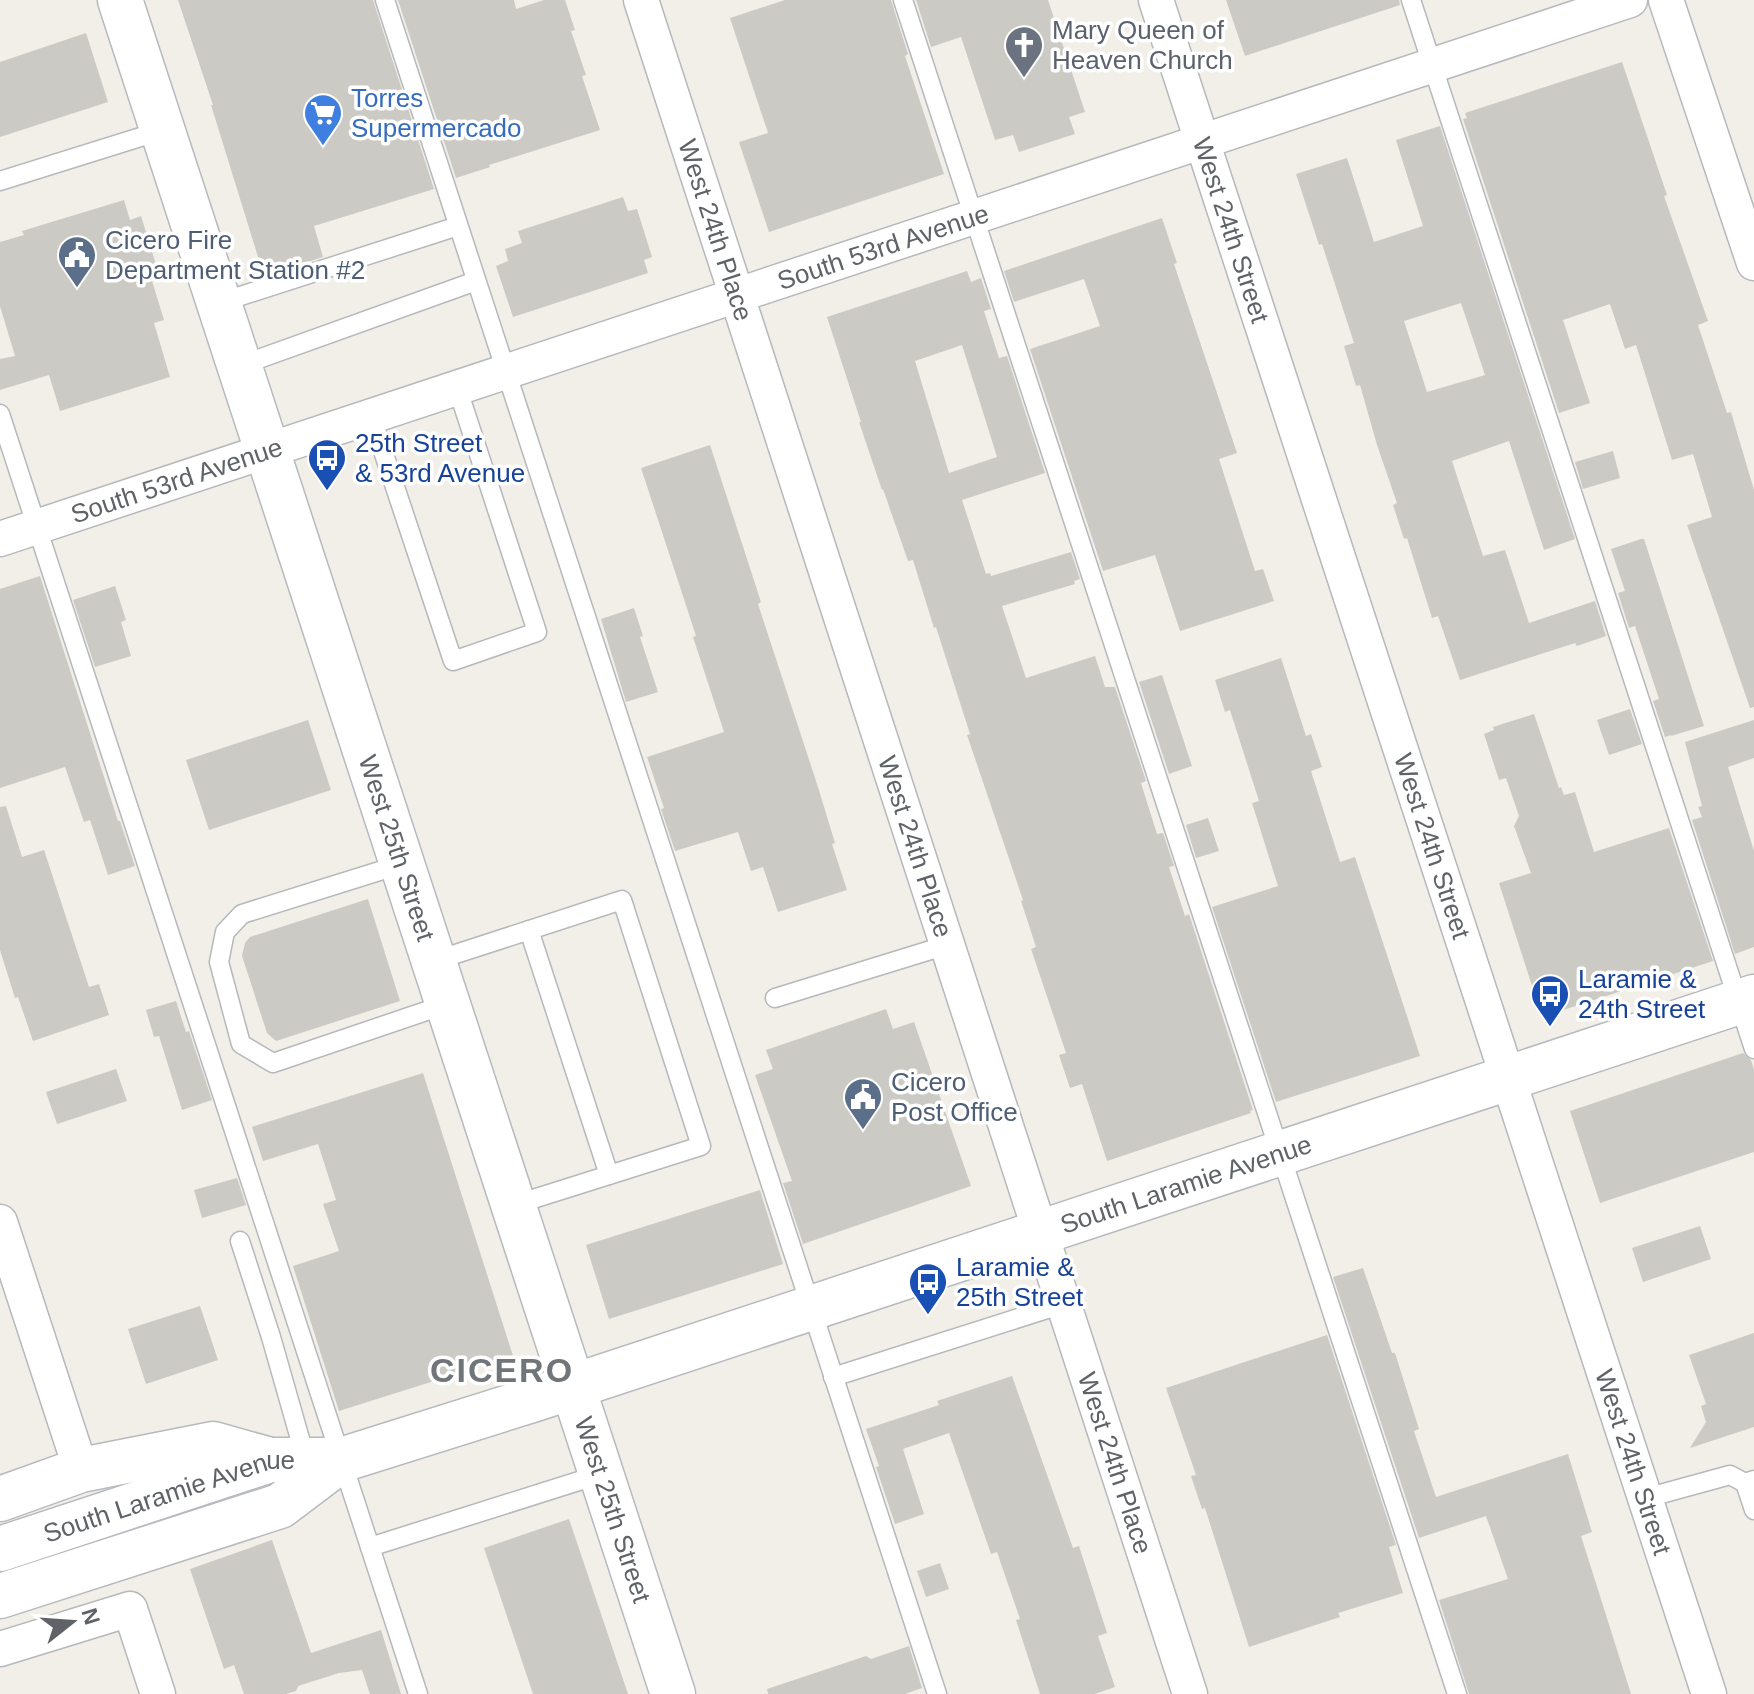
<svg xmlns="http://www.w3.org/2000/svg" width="1754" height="1694" font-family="Arial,sans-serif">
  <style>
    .building { fill: #cccac5; fill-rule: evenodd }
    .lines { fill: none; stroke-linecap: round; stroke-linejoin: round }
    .lane-casing { stroke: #b5b8bc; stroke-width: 21 }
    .street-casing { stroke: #b5b8bc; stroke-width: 37 }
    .secondary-casing { stroke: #b6babf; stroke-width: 47 }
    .lane { stroke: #fff; stroke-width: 18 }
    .street { stroke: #fff; stroke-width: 34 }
    .secondary { stroke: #fff; stroke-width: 44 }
    .labels { text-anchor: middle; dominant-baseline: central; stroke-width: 7; stroke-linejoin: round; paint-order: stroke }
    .worship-label { font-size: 26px; fill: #5b616d; stroke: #fff; text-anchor: start }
    .shop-label { font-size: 26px; fill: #366cbe; stroke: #fff; text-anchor: start }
    .street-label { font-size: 26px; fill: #5f6368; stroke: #fff }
    .service-label { font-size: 26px; fill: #4e5e75; stroke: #fff; text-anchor: start }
    .transit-label { font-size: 26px; fill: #164399; stroke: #fff; text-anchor: start }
    .district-label { font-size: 34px; font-weight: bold; letter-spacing: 2px; fill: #70757a; stroke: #fff }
  </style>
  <rect width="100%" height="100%" fill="#f1efe8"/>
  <g class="building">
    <polygon points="178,0 373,0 434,189 314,226 323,257 264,276 211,105 213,105"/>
    <polygon points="398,0 514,0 516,9 544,0 565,0 575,30 571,31 586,75 582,76 600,130 489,165 490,167 456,178"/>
    <polygon points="785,0 891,0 908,54 905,56 944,174 769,232 739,142 768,133 730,18"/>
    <polygon points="916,0 1048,0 1085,112 1069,117 1075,134 1019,152 1013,135 995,140 961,37 931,47"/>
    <polygon points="1226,0 1399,0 1400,5 1245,56"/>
    <polygon points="86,33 108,102 0,137 0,62"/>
    <polygon points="1622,62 1667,195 1664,196 1708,321 1698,325 1727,413 1731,412 1754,490 1754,707 1750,708 1687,525 1712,517 1693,454 1672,460 1636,345 1625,349 1610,304 1563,320 1590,403 1559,413 1463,119 1467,118 1465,113"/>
    <path d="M1440,126L1575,539L1544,550L1509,441L1452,461L1483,556L1505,550L1529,623L1595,601L1606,636L1577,646L1575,643L1460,680L1438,616L1432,618L1407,538L1404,539L1393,505L1397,503L1377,445L1360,385L1356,386L1344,346L1354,343L1322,244L1319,245L1296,174L1347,158L1374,242L1423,226L1396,140ZM1461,303L1485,375L1427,392L1404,321Z"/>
    <polygon points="623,197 628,211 637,209 652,257 644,260 648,273 513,317 496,266 508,261 505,249 522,243 518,231"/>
    <polygon points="124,200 130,220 141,216 157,268 149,271 164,320 154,323 170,377 60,411 49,375 0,390 0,359 15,356 0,306 0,242 24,235 22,231"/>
    <polygon points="1162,218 1177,263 1174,264 1237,453 1219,459 1255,571 1263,569 1274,601 1180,631 1155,555 1103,571 1030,349 1100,326 1084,279 1014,302 1004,271"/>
    <path d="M967,271L971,282L981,278L991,309L984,311L999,358L1007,356L1045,473L962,500L986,574L990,573L991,576L1071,552L1080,579L1074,581L1075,584L1002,606L1026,678L1095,656L1105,687H1115L1146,781L1141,783L1157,834L1163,833L1174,866L1169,867L1185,916L1189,914L1253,1110L1250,1111L1251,1113L1107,1161L1082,1084L1070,1088L1059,1055L1066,1053L1031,949L1036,947L1021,901L1023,900L967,735L970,734L936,627L934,628L913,560L908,561L883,489L882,490L859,422H861L827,317ZM962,345L997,457L949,473L915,361Z"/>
    <polygon points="710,445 761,602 758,604 818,787 835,843 832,844 847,890 778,912 763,867 751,871 738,832 675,851 661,809 664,808 647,757 724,732 693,637 696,636 682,593 641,468"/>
    <polygon points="1613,451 1620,478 1583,489 1575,462"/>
    <polygon points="1641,539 1644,539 1704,726 1671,736 1671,735 1665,737 1653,701 1659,699 1635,626 1629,628 1618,593 1625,591 1611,549"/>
    <polygon points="40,576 118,821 120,821 135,866 108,875 90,820 84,822 65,767 0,788 0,589"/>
    <polygon points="115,586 126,620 121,622 131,656 95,667 73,600"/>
    <polygon points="634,608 643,636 640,637 658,692 626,702 601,619"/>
    <polygon points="1281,658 1306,736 1311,734 1322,767 1311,771 1340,862 1355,857 1420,1056 1276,1102 1212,907 1278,886 1252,803 1259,801 1230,710 1225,712 1215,680"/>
    <polygon points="1162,675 1192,766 1169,774 1139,682"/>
    <polygon points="1630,709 1642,744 1609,755 1597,720"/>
    <polygon points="1534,714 1559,788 1561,787 1564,795 1575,792 1594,852 1669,828 1713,961 1542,1017 1499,883 1531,873 1514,826 1519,816 1506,778 1499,780 1484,734 1494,730 1493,727"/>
    <polygon points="308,720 331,790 209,830 186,760"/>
    <polygon points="1754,720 1754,758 1728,767 1754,851 1754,947 1735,954 1692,820 1702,817 1698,807 1702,806 1685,742"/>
    <polygon points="6,806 22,857 44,850 89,987 99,984 109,1015 33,1041 18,997 15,998 0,950 0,807"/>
    <polygon points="1208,818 1219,851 1196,858 1186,825"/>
    <polygon points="368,899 400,1001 276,1041 267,1033 242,956 245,943 250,937"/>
    <polygon points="176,1001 186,1032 189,1031 212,1100 182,1110 159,1036 154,1037 146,1010"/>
    <polygon points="886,1009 893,1029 914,1022 971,1186 803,1244 783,1183 792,1181 755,1075 773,1069 766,1050"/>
    <polygon points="1743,1053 1751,1060 1754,1070 1754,1152 1600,1203 1570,1111"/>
    <polygon points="116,1069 127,1101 57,1124 46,1092"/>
    <polygon points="423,1073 513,1356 339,1411 293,1266 339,1251 323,1204 336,1200 318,1144 263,1161 252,1127"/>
    <polygon points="237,1178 246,1205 202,1218 194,1190"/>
    <polygon points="760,1190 783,1264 609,1319 586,1245"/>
    <polygon points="1700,1226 1711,1259 1643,1282 1632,1248"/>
    <polygon points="1363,1268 1392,1353 1395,1353 1419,1429 1414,1431 1436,1497 1568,1454 1592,1532 1581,1536 1631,1694 1469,1694 1439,1600 1508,1579 1486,1516 1419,1538 1333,1277"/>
    <polygon points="200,1306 218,1360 146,1384 128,1329"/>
    <polygon points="1754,1333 1754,1427 1690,1448 1706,1422 1701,1406 1706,1404 1689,1355"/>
    <polygon points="1327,1335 1396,1545 1389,1547 1403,1593 1338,1613 1340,1617 1249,1647 1205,1508 1202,1509 1191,1476 1196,1475 1166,1388"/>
    <polygon points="1012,1376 1073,1548 1079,1546 1107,1633 1098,1636 1115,1687 1095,1694 1040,1694 1016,1620 1020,1619 997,1552 991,1554 949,1433 903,1449 924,1514 895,1524 876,1467 879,1466 866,1429 939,1405 937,1401"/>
    <polygon points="569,1519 628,1694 533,1694 484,1548"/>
    <polygon points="272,1540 311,1653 381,1630 401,1694 370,1694 362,1670 339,1673 298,1686 296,1691 286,1694 244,1694 234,1665 224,1669 190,1569"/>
    <polygon points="940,1563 949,1589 926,1597 917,1571"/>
    <polygon points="909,1646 922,1688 905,1694 768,1694 767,1689 866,1656 871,1659"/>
  </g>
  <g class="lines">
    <defs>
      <g id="lane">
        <polyline points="385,0 937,1694"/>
        <polyline points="903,0 1457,1694"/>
        <polyline points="1411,0 1754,1049"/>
        <polyline points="0,181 163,130"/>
        <polyline points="219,303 458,226"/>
        <polyline points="239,366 476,281"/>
        <polyline points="0,414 418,1694"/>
        <polyline points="371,415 453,661 537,632 457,387"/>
        <polyline points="402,864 242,914 225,932 219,962 241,1044 273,1063 447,1004"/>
        <polyline points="529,930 609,1175"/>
        <polyline points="434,961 622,900 701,1146 514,1205"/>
        <polyline points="775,998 947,945"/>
        <polyline points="240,1241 271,1337 306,1460"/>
        <polyline points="833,1377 1063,1304"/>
        <polyline points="1745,1483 1754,1510"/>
        <polyline points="1646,1498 1730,1475 1745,1483 1754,1480"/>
        <polyline points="370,1547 601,1474"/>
      </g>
      <g id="street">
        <path id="s1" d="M641,0L1190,1694"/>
        <path id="s2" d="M1156,0L1709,1694"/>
        <polyline points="1666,0 1754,263"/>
        <path id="s3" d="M0,539L1630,0"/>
        <polyline points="0,1222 81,1470"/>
        <polyline points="0,1649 130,1609 158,1694"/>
      </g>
      <g id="secondary">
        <path id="s4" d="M120,0L673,1694"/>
        <polyline points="0,1499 81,1470 213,1444 270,1460"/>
        <path id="s5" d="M0,1549L270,1460H341L535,1399L1754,997"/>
        <polyline points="0,1596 280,1506 341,1460"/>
      </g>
    </defs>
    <use href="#lane" class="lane-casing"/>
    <use href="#street" class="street-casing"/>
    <use href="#secondary" class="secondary-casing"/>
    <use href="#lane" class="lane"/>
    <use href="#street" class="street"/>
    <use href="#secondary" class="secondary"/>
  </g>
  <defs>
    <symbol id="church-pin" viewBox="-11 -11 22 30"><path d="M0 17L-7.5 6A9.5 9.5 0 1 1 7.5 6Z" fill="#6b7280" stroke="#fff"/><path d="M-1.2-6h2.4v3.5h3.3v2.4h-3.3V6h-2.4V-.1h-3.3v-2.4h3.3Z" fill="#fff"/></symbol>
    <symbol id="supermarket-pin" viewBox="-11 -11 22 30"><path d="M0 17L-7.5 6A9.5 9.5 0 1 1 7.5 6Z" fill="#3f7fe0" stroke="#fff"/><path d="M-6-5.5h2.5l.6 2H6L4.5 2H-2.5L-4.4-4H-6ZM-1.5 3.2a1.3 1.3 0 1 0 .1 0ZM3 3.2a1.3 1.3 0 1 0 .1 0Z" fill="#fff"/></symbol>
    <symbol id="civic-pin" viewBox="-11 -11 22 30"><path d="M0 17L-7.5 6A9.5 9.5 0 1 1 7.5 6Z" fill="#5c6f8a" stroke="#fff"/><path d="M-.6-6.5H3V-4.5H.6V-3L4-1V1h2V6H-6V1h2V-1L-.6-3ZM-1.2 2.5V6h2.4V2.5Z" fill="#fff"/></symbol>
    <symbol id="bus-pin" viewBox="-11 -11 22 30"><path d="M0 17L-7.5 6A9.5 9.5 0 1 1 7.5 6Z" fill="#1a4fb4" stroke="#fff"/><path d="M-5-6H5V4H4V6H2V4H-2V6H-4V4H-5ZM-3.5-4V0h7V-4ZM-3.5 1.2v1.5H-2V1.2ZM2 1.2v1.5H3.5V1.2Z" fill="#fff"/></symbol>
  </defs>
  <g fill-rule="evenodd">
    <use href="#church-pin" x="1002" y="23" width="44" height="60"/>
    <use href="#supermarket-pin" x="301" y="91" width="44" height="60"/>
    <use href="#civic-pin" x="55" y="233" width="44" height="60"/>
    <use href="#bus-pin" x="305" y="436" width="44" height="60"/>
    <use href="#bus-pin" x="1528" y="972" width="44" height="60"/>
    <use href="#civic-pin" x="841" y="1075" width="44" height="60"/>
    <use href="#bus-pin" x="906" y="1260" width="44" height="60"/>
  </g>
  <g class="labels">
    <g class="worship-label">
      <text x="1052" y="30">Mary Queen of<tspan x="1052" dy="30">Heaven Church</tspan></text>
    </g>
    <g class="shop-label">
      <text x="351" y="98">Torres<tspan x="351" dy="30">Supermercado</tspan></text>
    </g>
    <g class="street-label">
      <text stroke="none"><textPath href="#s1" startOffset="242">West 24th Place</textPath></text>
      <text stroke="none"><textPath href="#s2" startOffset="242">West 24th Street</textPath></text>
      <text stroke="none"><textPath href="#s3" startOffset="930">South 53rd Avenue</textPath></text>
      <text stroke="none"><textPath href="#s3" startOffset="186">South 53rd Avenue</textPath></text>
      <text stroke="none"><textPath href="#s4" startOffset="892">West 25th Street</textPath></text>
      <text stroke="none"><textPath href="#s1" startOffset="890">West 24th Place</textPath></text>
      <text stroke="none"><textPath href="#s2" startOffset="890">West 24th Street</textPath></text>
      <text stroke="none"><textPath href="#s5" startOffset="1244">South Laramie Avenue</textPath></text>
      <text stroke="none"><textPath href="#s1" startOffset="1538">West 24th Place</textPath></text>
      <text stroke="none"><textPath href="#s2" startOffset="1538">West 24th Street</textPath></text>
      <text stroke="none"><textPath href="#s5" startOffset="178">South Laramie Avenue</textPath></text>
      <text stroke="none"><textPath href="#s4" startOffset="1588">West 25th Street</textPath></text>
    </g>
    <g class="service-label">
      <text x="105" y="240">Cicero Fire<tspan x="105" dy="30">Department Station #2</tspan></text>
      <text x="891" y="1082">Cicero<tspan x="891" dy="30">Post Office</tspan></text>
    </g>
    <g class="transit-label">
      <text x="355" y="443">25th Street<tspan x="355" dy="30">&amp; 53rd Avenue</tspan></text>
      <text x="1578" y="979">Laramie &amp;<tspan x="1578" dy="30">24th Street</tspan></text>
      <text x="956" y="1267">Laramie &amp;<tspan x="956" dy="30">25th Street</tspan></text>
    </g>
    <g class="district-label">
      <text x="502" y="1370">CICERO</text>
    </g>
  </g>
  <g transform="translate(72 1622) rotate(73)" stroke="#ffffff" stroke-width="6" paint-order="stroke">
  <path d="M0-6L14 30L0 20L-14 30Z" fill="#5f6368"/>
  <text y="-12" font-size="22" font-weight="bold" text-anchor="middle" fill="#5f6368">N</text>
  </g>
</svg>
